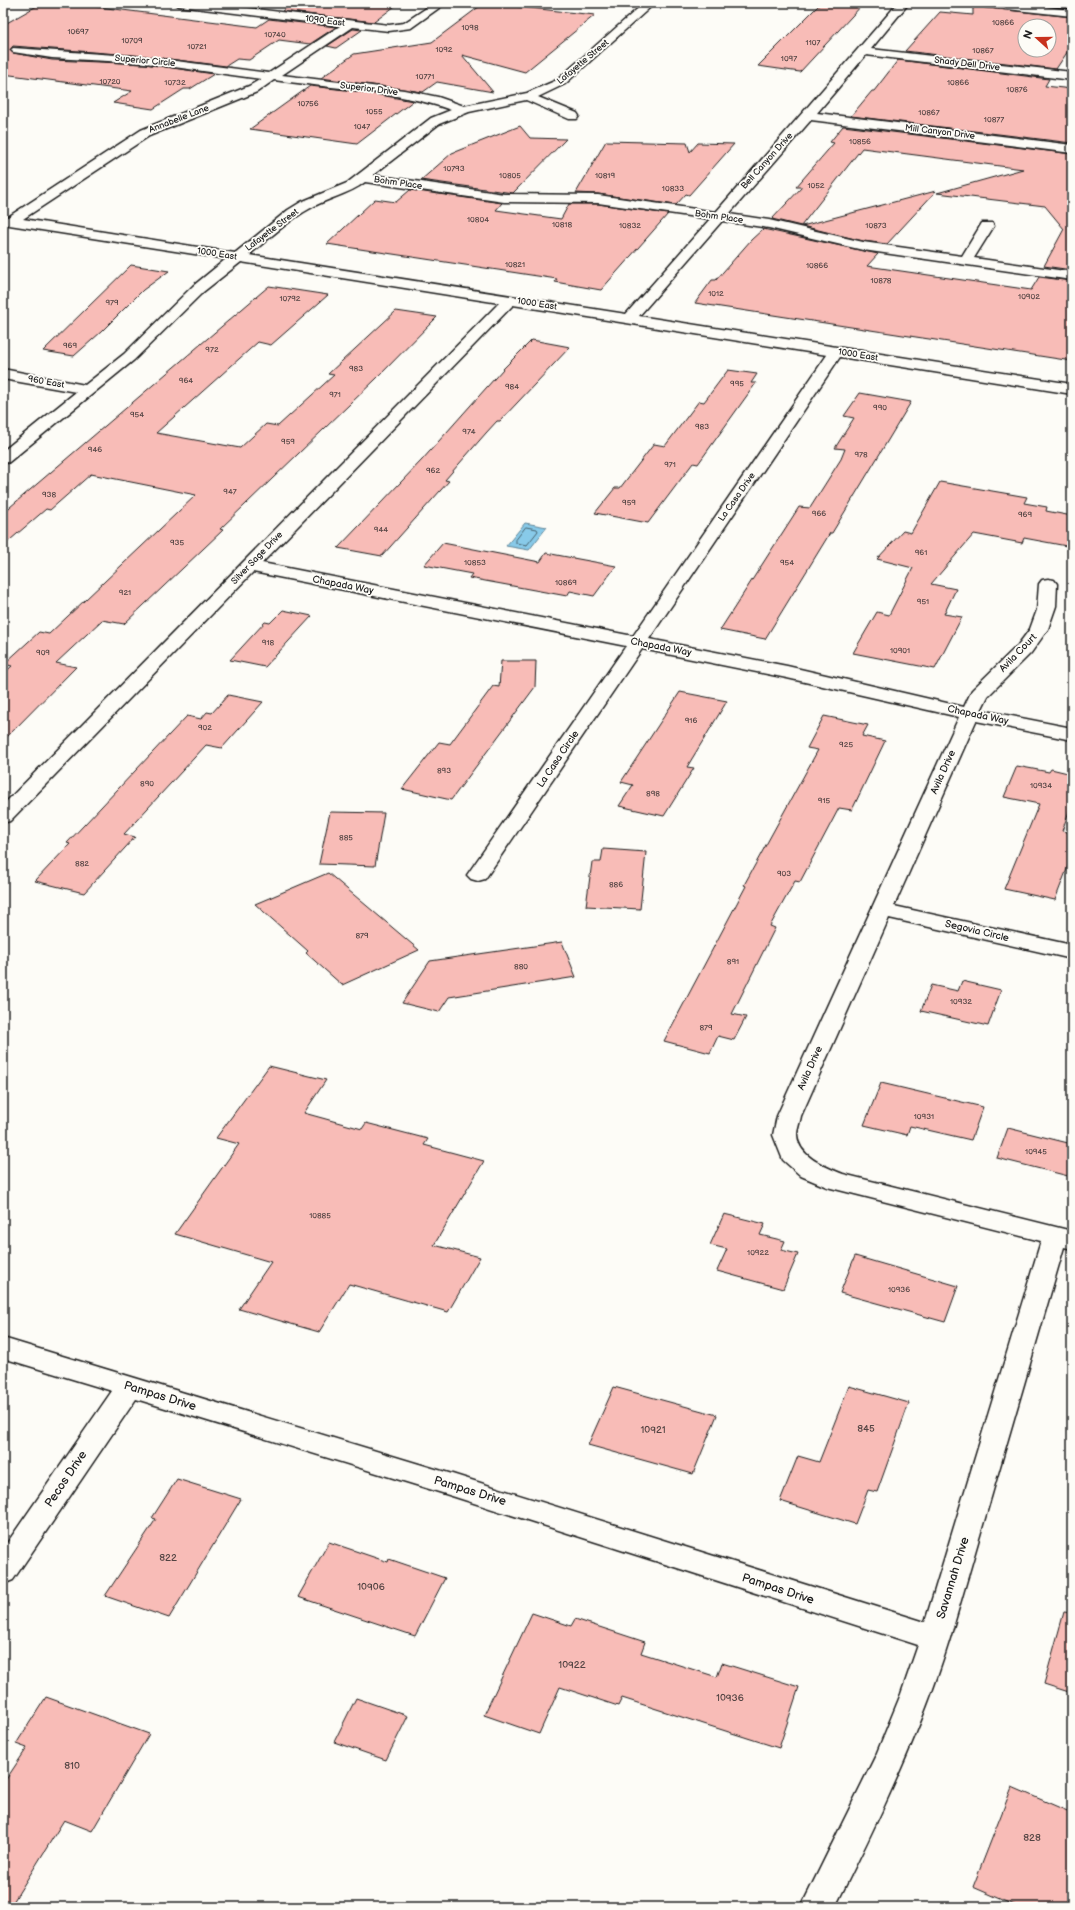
<svg xmlns="http://www.w3.org/2000/svg" width="1075" height="1910" font-family="'Balsamiq Sans',sans-serif">
  <style>
    .water { fill: #88cae9; stroke: #5d8497 }
    .lines { fill: none; stroke-linecap: round; stroke-linejoin: round }
    .shore { stroke: #47626e; stroke-width: 1 }
    .building { fill: #f8bcb7; stroke: #1c1c1c; fill-rule: evenodd }
    .minor-casing { stroke: #1c1c1c; stroke-width: 3 }
    .minor { fill: #fdfcf7; fill-rule: evenodd }
    .labels { text-anchor: middle; dominant-baseline: central; stroke-width: 3.5; stroke-linejoin: round; paint-order: stroke }
    .number-label { font-size: 8px; fill: #534443 }
    .far-street-label { font-size: 9px; fill: #1c1c1c; stroke: #fdfcf7 }
    .street-label { font-size: 10px; fill: #1c1c1c; stroke: #fdfcf7 }
    .near-number-label { font-size: 10px; fill: #534443 }
    .near-street-label { font-size: 12px; fill: #1c1c1c; stroke: #fdfcf7 }
  </style>
  <rect width="100%" height="100%" fill="#fdfcf7"/>
  <filter id="ink" filterUnits="userSpaceOnUse"><feTurbulence type="fractalNoise" baseFrequency=".025" numOctaves="2"/><feDisplacementMap in="SourceGraphic" scale="8" xChannelSelector="R" yChannelSelector="G"/><feConvolveMatrix kernelMatrix="1 2 1 2 8 2 1 2 1" color-interpolation-filters="sRGB"/></filter>
  <g filter="url(#ink)">
    <polygon class="water" points="525,523 547,527 529,550 506,546"/>
    <g class="lines">
      <polygon class="shore" points="526,527 537,529 538,531 527,545 516,543 516,540"/>
    </g>
    <g class="building">
      <polygon points="42,3 67,3 257,27 269,19 336,27 310,44 279,40 249,60 237,59 226,66 145,56 13,46 10,50 13,53 52,60 145,64 214,74 190,89 184,89 153,109 113,103 132,91 3,74 3,37 5,24"/>
      <polygon points="293,3 399,3 374,22 282,11"/>
      <polygon points="484,3 595,15 525,72 462,55 493,92 437,82 423,92 321,78 354,54 432,42"/>
      <polygon points="821,3 864,3 800,72 758,66"/>
      <polygon points="1023,3 1072,3 1072,8"/>
      <path d="M973,4L979,7L1072,17V45L1056,69L905,51L940,12L973,15ZM1025,26H1049V50H1025Z"/>
      <polygon points="353,29 362,30 336,48 327,46"/>
      <polygon points="898,60 1049,79 1045,86 1072,89 1072,143 851,116 872,91 874,91"/>
      <polygon points="310,86 363,92 413,101 357,144 250,129"/>
      <polygon points="520,126 530,138 566,139 513,193 421,180 452,153"/>
      <polygon points="843,126 1072,154 1072,270 1044,266 1064,229 1045,206 937,193 1023,169 862,148 801,226 772,219 802,187 796,187 834,143 830,142"/>
      <polygon points="606,141 687,143 690,152 698,143 734,144 689,195 686,194 676,205 598,194 576,193"/>
      <polygon points="410,190 502,203 496,210 561,219 569,204 598,204 668,214 601,290 555,282 557,279 327,244 375,199 396,202"/>
      <polygon points="936,191 887,244 863,241 802,226"/>
      <polygon points="763,229 878,254 867,266 1031,290 1039,277 1072,281 1072,361 695,303 712,280 716,280 751,240"/>
      <polygon points="131,265 169,271 143,290 101,332 74,356 43,351"/>
      <polygon points="269,286 328,295 271,345 258,342 156,433 240,448 266,424 278,426 334,375 328,374 396,311 437,317 376,379 220,529 223,530 124,624 102,620 56,663 76,667 3,741 3,674 12,666 4,664 39,632 49,634 196,495 91,474 50,510 46,509 3,546 3,513"/>
      <polygon points="532,340 570,347 500,421 497,421 486,433 445,480 449,481 382,556 338,548 422,460 503,369"/>
      <polygon points="728,370 757,374 751,383 756,383 698,464 693,463 648,523 595,513 615,488 620,488 654,444 665,446 699,401 704,402"/>
      <polygon points="860,393 911,402 832,533 830,533 765,639 720,630 799,507 810,508 841,459 845,449 835,448 854,418 844,416"/>
      <polygon points="940,482 1027,497 1024,503 1047,507 1046,511 1072,516 1072,547 1024,538 1022,543 974,534 931,584 956,589 944,614 962,617 935,669 853,653 877,612 889,615 913,568 877,559 903,531 911,533"/>
      <polygon points="443,543 540,562 546,553 616,566 594,596 570,591 567,596 469,578 472,574 424,565"/>
      <polygon points="283,610 312,616 265,667 230,660 265,622 270,623"/>
      <polygon points="501,661 536,661 535,687 451,800 402,789 439,742 450,744 493,686 499,687"/>
      <polygon points="680,692 727,701 687,767 694,768 664,816 619,806 633,785 621,782"/>
      <polygon points="228,695 263,702 222,748 206,745 124,834 135,837 84,893 35,881 70,844 67,843 187,716 201,719 207,712 212,713"/>
      <polygon points="824,716 868,725 862,736 885,741 852,810 839,808 800,882 795,881 770,926 775,928 732,1014 746,1017 734,1040 718,1036 710,1053 664,1041 746,886 744,885 818,750 807,748"/>
      <polygon points="1017,766 1049,772 1051,769 1072,774 1072,803 1062,831 1072,833 1072,856 1055,900 1004,889 1039,804 1004,797"/>
      <polygon points="330,812 384,813 375,866 319,864"/>
      <polygon points="603,849 646,852 640,909 586,906 592,862 601,862"/>
      <polygon points="328,873 419,950 342,985 306,953 308,951 255,904"/>
      <polygon points="562,942 576,977 449,997 439,1012 402,1003 430,961"/>
      <polygon points="962,981 1001,990 988,1026 921,1011 931,985 958,991"/>
      <polygon points="269,1066 326,1080 304,1113 362,1129 366,1123 428,1139 424,1145 484,1161 434,1245 480,1257 448,1312 349,1284 319,1332 239,1309 271,1262 175,1234 239,1144 216,1138"/>
      <polygon points="881,1083 983,1107 971,1140 910,1126 907,1135 864,1125"/>
      <polygon points="1008,1128 1072,1144 1072,1177 997,1158"/>
      <polygon points="724,1214 765,1224 760,1235 785,1241 781,1250 798,1254 783,1289 717,1271 727,1249 710,1245"/>
      <polygon points="855,1256 958,1286 945,1322 840,1293"/>
      <polygon points="849,1386 909,1403 877,1492 868,1490 855,1524 780,1501 798,1456 819,1462"/>
      <polygon points="614,1387 717,1415 693,1474 588,1445"/>
      <polygon points="177,1479 241,1499 169,1618 105,1596 156,1519 152,1518"/>
      <polygon points="329,1542 388,1562 389,1559 445,1578 415,1636 298,1597"/>
      <polygon points="1064,1612 1072,1613 1072,1693 1044,1684"/>
      <polygon points="532,1613 571,1626 575,1619 645,1642 641,1653 717,1677 722,1663 799,1687 779,1748 622,1698 618,1706 560,1687 539,1734 484,1715"/>
      <polygon points="46,1697 149,1734 92,1831 64,1820 10,1907 3,1907 3,1784 27,1748 16,1744"/>
      <polygon points="356,1698 408,1716 386,1760 334,1742"/>
      <polygon points="1012,1787 1072,1813 1072,1907 1019,1907 973,1887"/>
    </g>
    <g class="lines">
      <defs>
        <g id="minor">
          <path d="M174,3H206L389,25L404,23L434,3H446L411,28L389,31L353,27L282,75L404,90L438,97L464,106L527,93L557,80L644,3H655L565,84L538,97L577,113L579,116L577,119H569L526,100L469,112L439,124L373,175L504,194L598,195L716,212L898,3H909L871,49L1072,72V80L866,55L817,113L1072,145V153L811,120L729,214L769,220L863,242L962,256L982,223H992L994,226L974,258L1072,272V280L863,250L769,228L722,221L639,316L1072,384V394L840,357L649,639L787,666L964,707L972,690L1018,645L1030,629L1037,610L1039,584L1042,580L1048,579L1054,580L1057,584L1056,606L1048,629L1031,653L988,696L981,710L1072,728V740L976,721L894,906L1072,945V959L889,918L801,1116C800,1122 797,1129 797,1135C798,1157 826,1167 843,1174L1072,1231V1249L1064,1247L950,1638C921,1732 879,1819 835,1907H801L876,1755L901,1694L918,1645L452,1496L136,1399L13,1580L3,1584V1549L112,1391L3,1358V1338L452,1474L925,1622L1041,1241L827,1187L801,1176L783,1160L773,1135L777,1116L959,717L787,678L642,649L485,879L478,881L471,879L467,875L626,646L253,572L10,821L3,823V805L499,303L241,262L203,292L134,360L9,462L3,464V451L76,392L3,379V369L85,385L124,354L193,286L226,259L3,224V216L8,217L141,130L249,86L261,79L145,63L52,58L13,52L11,50L13,48L145,57L269,73L340,26L179,6ZM274,80C330,88 398,91 451,110L431,118L347,183L301,202L288,210L235,253L23,219L149,136L257,92ZM365,182L504,202L598,203L710,219L626,314L249,255C269,239 287,221 309,209C327,198 348,195 365,182ZM513,305L827,355L633,636L262,563Z"/>
          <polygon points="974,3 1009,3 1072,10 1072,16 979,6"/>
        </g>
      </defs>
      <use href="#minor" class="minor-casing"/>
      <use href="#minor" class="minor"/>
    </g>
  </g>
  <g class="labels">
    <g class="number-label">
      <text x="1003" y="22">10866</text>
      <text x="470" y="27">1098</text>
      <text x="78" y="31">10697</text>
      <text x="275" y="34">10740</text>
      <text x="132" y="40">10709</text>
      <text x="813" y="42">1107</text>
      <text x="197" y="46">10721</text>
      <text x="444" y="49">1092</text>
      <text x="983" y="50">10867</text>
      <text x="789" y="58">1097</text>
      <text x="425" y="76">10771</text>
      <text x="110" y="81">10720</text>
      <text x="175" y="82">10732</text>
      <text x="958" y="82">10866</text>
      <text x="1017" y="89">10876</text>
      <text x="308" y="103">10756</text>
      <text x="374" y="111">1055</text>
      <text x="929" y="112">10867</text>
      <text x="994" y="119">10877</text>
      <text x="362" y="126">1047</text>
      <text x="860" y="141">10856</text>
      <text x="454" y="168">10793</text>
      <text x="510" y="175">10805</text>
      <text x="605" y="175">10819</text>
      <text x="816" y="185">1052</text>
      <text x="673" y="188">10833</text>
      <text x="478" y="219">10804</text>
      <text x="562" y="224">10818</text>
      <text x="630" y="225">10832</text>
      <text x="876" y="225">10873</text>
      <text x="515" y="264">10821</text>
      <text x="817" y="265">10866</text>
      <text x="881" y="280">10878</text>
      <text x="716" y="293">1012</text>
      <text x="1029" y="296">10902</text>
      <text x="290" y="298">10792</text>
      <text x="112" y="302">979</text>
      <text x="70" y="345">969</text>
      <text x="212" y="349">972</text>
      <text x="356" y="368">983</text>
      <text x="186" y="380">964</text>
      <text x="737" y="383">995</text>
      <text x="512" y="386">984</text>
      <text x="335" y="394">971</text>
      <text x="880" y="407">990</text>
      <text x="137" y="414">954</text>
      <text x="702" y="426">983</text>
      <text x="469" y="431">974</text>
      <text x="288" y="441">959</text>
      <text x="95" y="449">946</text>
      <text x="861" y="454">978</text>
      <text x="670" y="464">971</text>
      <text x="433" y="470">962</text>
      <text x="230" y="491">947</text>
      <text x="49" y="494">938</text>
      <text x="629" y="502">959</text>
      <text x="819" y="513">966</text>
      <text x="1025" y="514">969</text>
      <text x="381" y="529">944</text>
      <text x="177" y="542">935</text>
      <text x="921" y="552">961</text>
      <text x="475" y="562">10853</text>
      <text x="787" y="562">954</text>
      <text x="566" y="582">10869</text>
      <text x="125" y="592">921</text>
      <text x="923" y="601">951</text>
      <text x="268" y="642">918</text>
      <text x="900" y="650">10901</text>
      <text x="43" y="652">909</text>
      <text x="691" y="720">916</text>
      <text x="205" y="727">902</text>
      <text x="846" y="744">925</text>
      <text x="444" y="770">893</text>
      <text x="147" y="783">890</text>
      <text x="1041" y="785">10934</text>
      <text x="653" y="793">898</text>
      <text x="824" y="800">915</text>
      <text x="346" y="837">885</text>
      <text x="82" y="863">882</text>
      <text x="784" y="873">903</text>
      <text x="616" y="884">886</text>
      <text x="362" y="935">879</text>
      <text x="733" y="961">891</text>
      <text x="521" y="966">880</text>
      <text x="961" y="1001">10932</text>
      <text x="706" y="1027">879</text>
      <text x="924" y="1116">10931</text>
      <text x="1036" y="1151">10945</text>
      <text x="320" y="1215">10885</text>
      <text x="758" y="1252">10922</text>
      <text x="899" y="1289">10936</text>
    </g>
    <g class="far-street-label">
      <text transform="translate(325 21) rotate(7)">1090 East</text>
      <text transform="translate(145 61) rotate(5)">Superior Circle</text>
      <text transform="translate(583 62) rotate(-40)">Lafayette Street</text>
      <text transform="translate(967 64) rotate(7)">Shady Dell Drive</text>
      <text transform="translate(369 89) rotate(7)">Superior Drive</text>
      <text transform="translate(179 119) rotate(-21)">Annabelle Lane</text>
      <text transform="translate(940 132) rotate(7)">Mill Canyon Drive</text>
      <text transform="translate(767 161) rotate(-48)">Bell Canyon Drive</text>
      <text transform="translate(398 183) rotate(8)">Bohm Place</text>
      <text transform="translate(719 217) rotate(8)">Bohm Place</text>
      <text transform="translate(272 230) rotate(-37)">Lafayette Street</text>
      <text transform="translate(217 254) rotate(9)">1000 East</text>
      <text transform="translate(537 304) rotate(9)">1000 East</text>
      <text transform="translate(858 355) rotate(9)">1000 East</text>
      <text transform="translate(46 382) rotate(10)">960 East</text>
      <text transform="translate(737 497) rotate(-55)">La Casa Drive</text>
      <text transform="translate(257 558) rotate(-46)">Silver Sage Drive</text>
    </g>
    <g class="street-label">
      <text transform="translate(343 585) rotate(11)">Chapada Way</text>
      <text transform="translate(661 647) rotate(11)">Chapada Way</text>
      <text transform="translate(1018 653) rotate(-46)">Avila Court</text>
      <text transform="translate(978 715) rotate(12)">Chapada Way</text>
      <text transform="translate(558 759) rotate(-56)">La Casa Circle</text>
      <text transform="translate(943 772) rotate(-66)">Avila Drive</text>
      <text transform="translate(977 931) rotate(13)">Segovia Circle</text>
      <text transform="translate(810 1068) rotate(-66)">Avila Drive</text>
    </g>
    <g class="near-number-label">
      <text x="866" y="1429">845</text>
      <text x="653" y="1430">10921</text>
      <text x="168" y="1558">822</text>
      <text x="371" y="1587">10906</text>
      <text x="572" y="1665">10922</text>
      <text x="730" y="1698">10936</text>
      <text x="72" y="1766">810</text>
      <text x="1032" y="1838">828</text>
    </g>
    <g class="near-street-label">
      <text transform="translate(160 1396) rotate(17)">Pampas Drive</text>
      <text transform="translate(66 1479) rotate(-56)">Pecos Drive</text>
      <text transform="translate(470 1491) rotate(17)">Pampas Drive</text>
      <text transform="translate(953 1578) rotate(-73)">Savannah Drive</text>
      <text transform="translate(778 1589) rotate(18)">Pampas Drive</text>
    </g>
  </g>
  <rect width="1075" height="1910" fill="none" stroke="#fdfcf7" stroke-width="16"/>
  <rect x="8" y="8" width="1059" height="1894" fill="none" stroke="#1c1c1c" stroke-width="1.5" filter="url(#ink)"/>
  <g transform="translate(1037 38) rotate(291)"><circle r="19" fill="#fdfcf7" stroke="#a3a29f"/>
  <path d="M0-3L7 15L0 10L-7 15Z" fill="#c8321e"/>
  <text y="-6" font-size="11" font-weight="bold" text-anchor="middle" fill="#1c1c1c">N</text>
  </g>
</svg>
